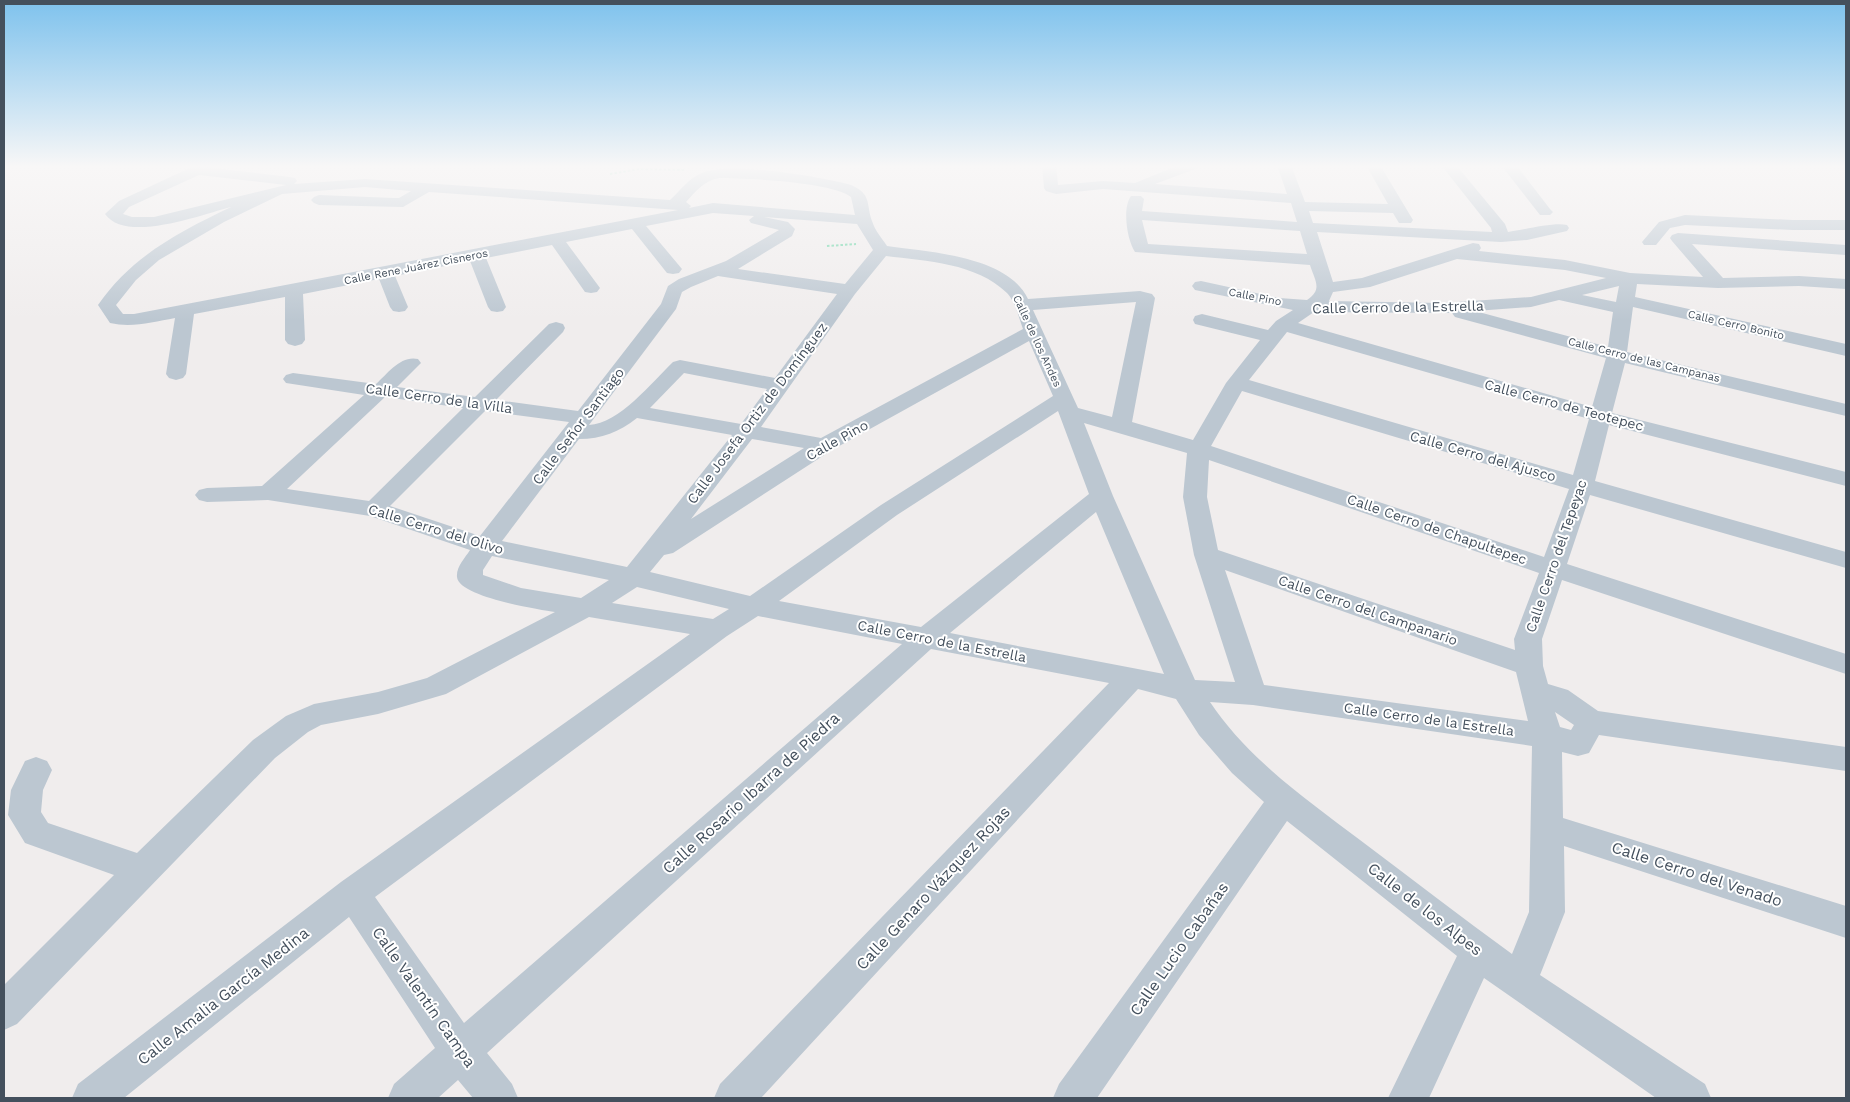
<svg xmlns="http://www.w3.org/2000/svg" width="1850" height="1102" font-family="'Work Sans',sans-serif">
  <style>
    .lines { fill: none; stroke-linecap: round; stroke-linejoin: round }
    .path { stroke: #6bd4a6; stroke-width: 2; stroke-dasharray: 2.5 2; stroke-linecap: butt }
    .minor { fill: #bcc7d1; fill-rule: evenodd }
    .labels { text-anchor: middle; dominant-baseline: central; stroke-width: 4; stroke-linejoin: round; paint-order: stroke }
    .far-street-label { font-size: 11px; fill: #44505d; stroke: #fff }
    .street-label { font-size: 14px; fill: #44505d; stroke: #fff }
    .near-street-label { font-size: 16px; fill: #44505d; stroke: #fff }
  </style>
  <rect width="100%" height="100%" fill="#f0eded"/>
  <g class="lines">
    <g class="path">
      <polyline points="610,174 639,169 684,170"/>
      <polyline points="827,246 856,244"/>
    </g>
    <g class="minor">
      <path d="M196,165H215L213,168L290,177L295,178L297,181L294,184L365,179L670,200C680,191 689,178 702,173C729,161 821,177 851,185C872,194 866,204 872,221C875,231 882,238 887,246C929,252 1008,256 1028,299L1140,291L1152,294L1155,298L1132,422L1193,440L1226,383L1260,340L1195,324L1193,320L1195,316L1202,314L1268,330L1276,321L1293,310L1195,290L1192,286L1195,282L1201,281L1279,298L1307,300C1323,289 1315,281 1310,265L1135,252C1127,240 1122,208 1131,196H1141L1144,199L1142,211L1297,222L1291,203L1103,189L1056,194L1046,191L1044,188L1042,165H1056L1058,185L1103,181L1135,183L1179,165H1200L1198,168L1155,184L1287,194L1277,165H1291L1305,202L1388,204L1366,165H1380L1413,220L1411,223H1399L1393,213L1309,211L1313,223L1492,232L1491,228L1441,165H1456L1505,224L1508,232C1523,230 1554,222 1567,225L1569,228L1567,231L1527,240L1501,242L1317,232L1333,282L1362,278L1473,243L1479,244L1481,248L1479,251L1565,260L1630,273L1703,277L1672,241L1670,238L1672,235L1678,233L1846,245V255L1692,244L1723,278L1799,276L1846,279V289L1799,286L1718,288L1637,284L1635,297L1846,344V356L1633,307L1627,352L1846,404V416L1625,363L1612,413L1846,472V486L1609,425L1595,481L1846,552V568L1590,495L1567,564L1846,654V674L1562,580L1542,639L1543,666L1548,684L1568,690L1598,711L1846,747V771L1599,735L1589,753L1578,756L1562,752L1563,818L1846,906V938L1564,846L1565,912L1540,975L1705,1084L1711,1098H1656L1484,978L1429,1098H1388L1457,956L1287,821L1097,1098H1053L1059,1084L1264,802L1232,773L1199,735L1176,699L1138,689L761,1098H714L720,1084L1109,683L931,649L487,1053L512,1084L518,1098H473L458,1080L438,1098H388L394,1084L435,1048L349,917L124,1098H72L78,1084L341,882L690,634L589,617L446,694L378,714L321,725L308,732L275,758L17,1024L4,1030V985L114,875L25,843L8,815L11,790L25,761L36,757L47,761L52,770L43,790L41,812L48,823L137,853L253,740L286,716L314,704L378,692L427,678L555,612C537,609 459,597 457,577C456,567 465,558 470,550L370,516L268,500L207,502L199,500L195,495L199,490L207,488L262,486L364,395L286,383L283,379L286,375L293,373L376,384C388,373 401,355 418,359L421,363L397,387L475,397L549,324L556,322L563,324L565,328L563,332L496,400L578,411L661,304L668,286L679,279L726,261L779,230L751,223L749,220L754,216L713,213L646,226L682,269L679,273L673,274L667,273L632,229L566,242L600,288L597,292L591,293L585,292L552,245L486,258L506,307L503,311L497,312L491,311L488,307L470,261L395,276L408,307L405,311L399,312L393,311L390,307L379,279L303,294L305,340L302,344L295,346L288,344L285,340V297L194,314L186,374L183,378L176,380L169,378L166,374L175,318C153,322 132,328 110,323L98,305C132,256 179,232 231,207C203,214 126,244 105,214L119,201ZM199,175L286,185L154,217H132L123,214L129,207ZM719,178C745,178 833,182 851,197L855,215L713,203L689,208L691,206L686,202C695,192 705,180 719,178ZM365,187L411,191L399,198H394L319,195L314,197L311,200L314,203L319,205L403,207L429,192L678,210L134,314H123L116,305L136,280L159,260L224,222L282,194ZM764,217L857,224L873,250L845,284L738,269L792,236L795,229L788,222ZM1142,220L1300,231L1307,254L1148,244ZM886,256C927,261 976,263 1007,293C1015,301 1019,318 1023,329L821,438L761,427L855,294ZM1457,259L1565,270L1606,278L1531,297L1442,303L1329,301L1333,292L1370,287ZM718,276L837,294L775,378L680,360L673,362C652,382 619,424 589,425L676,309L682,292L691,287ZM1619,286L1616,302L1582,295ZM1559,300L1613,312L1608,347L1475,311L1531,307ZM1136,302L1112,417L1078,408L1033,310ZM1314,312L1452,313L1455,317L1606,358L1592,407L1298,323ZM1287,332L1589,419L1573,475L1249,380ZM1029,341L1053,396L881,505L750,596L650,572L664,555L673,553L832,450ZM684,373L767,389L741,424L650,408ZM1242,391L1569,489L1544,557L1211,446ZM385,397L463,408L369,501L287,489ZM485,411L569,422L480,536L390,506ZM1058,411L1089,494L921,627L779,601L897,515ZM637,418L732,435L627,567L502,541L579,439C602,439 619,432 637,418ZM1084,423L1187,453L1183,497L1194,555L1235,682L1195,680L1113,496ZM752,439L804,448L691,519ZM1209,460L1539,573L1514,639L1515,650L1218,550L1207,497ZM1096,512L1164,674L950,633ZM492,556L609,580L581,598L521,588L483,575V570ZM1225,570L1516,672L1528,721L1264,685ZM637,587L729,609L713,619L612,603ZM758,616L902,644L464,1023L375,897L727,636ZM1210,702L1253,705L1532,746L1529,912L1512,954C1461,917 1411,878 1360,840C1306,799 1248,759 1210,702ZM1555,712L1574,725L1571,730L1560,727Z"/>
      <polygon points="1501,165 1516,165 1550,209 1553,212 1550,215 1540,215"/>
      <polygon points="1685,215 1793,220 1846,220 1846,230 1793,230 1685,225 1670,228 1656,245 1644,245 1642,242 1659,222"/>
    </g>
  </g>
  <linearGradient id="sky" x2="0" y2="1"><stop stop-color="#7ec2ed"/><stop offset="0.52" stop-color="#f8f7f7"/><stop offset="1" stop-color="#f8f7f7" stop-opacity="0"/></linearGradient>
  <rect width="1850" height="320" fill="url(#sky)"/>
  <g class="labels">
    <g class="far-street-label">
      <text transform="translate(416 267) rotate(-11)">Calle Rene Juárez Cisneros</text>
      <text transform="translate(1255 297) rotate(11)">Calle Pino</text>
      <text transform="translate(1736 325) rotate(13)">Calle Cerro Bonito</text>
      <text transform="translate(1037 341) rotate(65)">Calle de los Andes</text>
      <text transform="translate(1644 360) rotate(14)">Calle Cerro de las Campanas</text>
    </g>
    <g class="street-label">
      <text transform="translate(1398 307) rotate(-1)">Calle Cerro de la Estrella</text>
      <text transform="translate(439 398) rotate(8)">Calle Cerro de la Villa</text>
      <text transform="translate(1564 405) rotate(15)">Calle Cerro de Teotepec</text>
      <text transform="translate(757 413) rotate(-53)">Calle Josefa Ortiz de Domínguez</text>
      <text transform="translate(578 426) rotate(-53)">Calle Señor Santiago</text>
      <text transform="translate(837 440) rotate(-29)">Calle Pino</text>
      <text transform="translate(1483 456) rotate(16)">Calle Cerro del Ajusco</text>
      <text transform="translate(436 529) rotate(17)">Calle Cerro del Olivo</text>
      <text transform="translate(1437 529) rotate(19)">Calle Cerro de Chapultepec</text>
      <text transform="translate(1556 556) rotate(-71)">Calle Cerro del Tepeyac</text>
      <text transform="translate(1368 610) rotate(19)">Calle Cerro del Campanario</text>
      <text transform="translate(942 641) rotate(11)">Calle Cerro de la Estrella</text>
      <text transform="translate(1429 719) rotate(8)">Calle Cerro de la Estrella</text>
    </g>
    <g class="near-street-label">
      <text transform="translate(751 793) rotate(-42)">Calle Rosario Ibarra de Piedra</text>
      <text transform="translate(1697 874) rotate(18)">Calle Cerro del Venado</text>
      <text transform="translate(933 888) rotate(-47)">Calle Genaro Vázquez Rojas</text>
      <text transform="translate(1425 909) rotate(38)">Calle de los Alpes</text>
      <text transform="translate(1179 949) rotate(-55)">Calle Lucio Cabañas</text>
      <text transform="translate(223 996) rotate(-38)">Calle Amalia García Medina</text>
      <text transform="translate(424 997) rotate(55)">Calle Valentín Campa</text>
    </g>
  </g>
  <rect width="1850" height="1102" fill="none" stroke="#44505d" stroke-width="10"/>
</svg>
